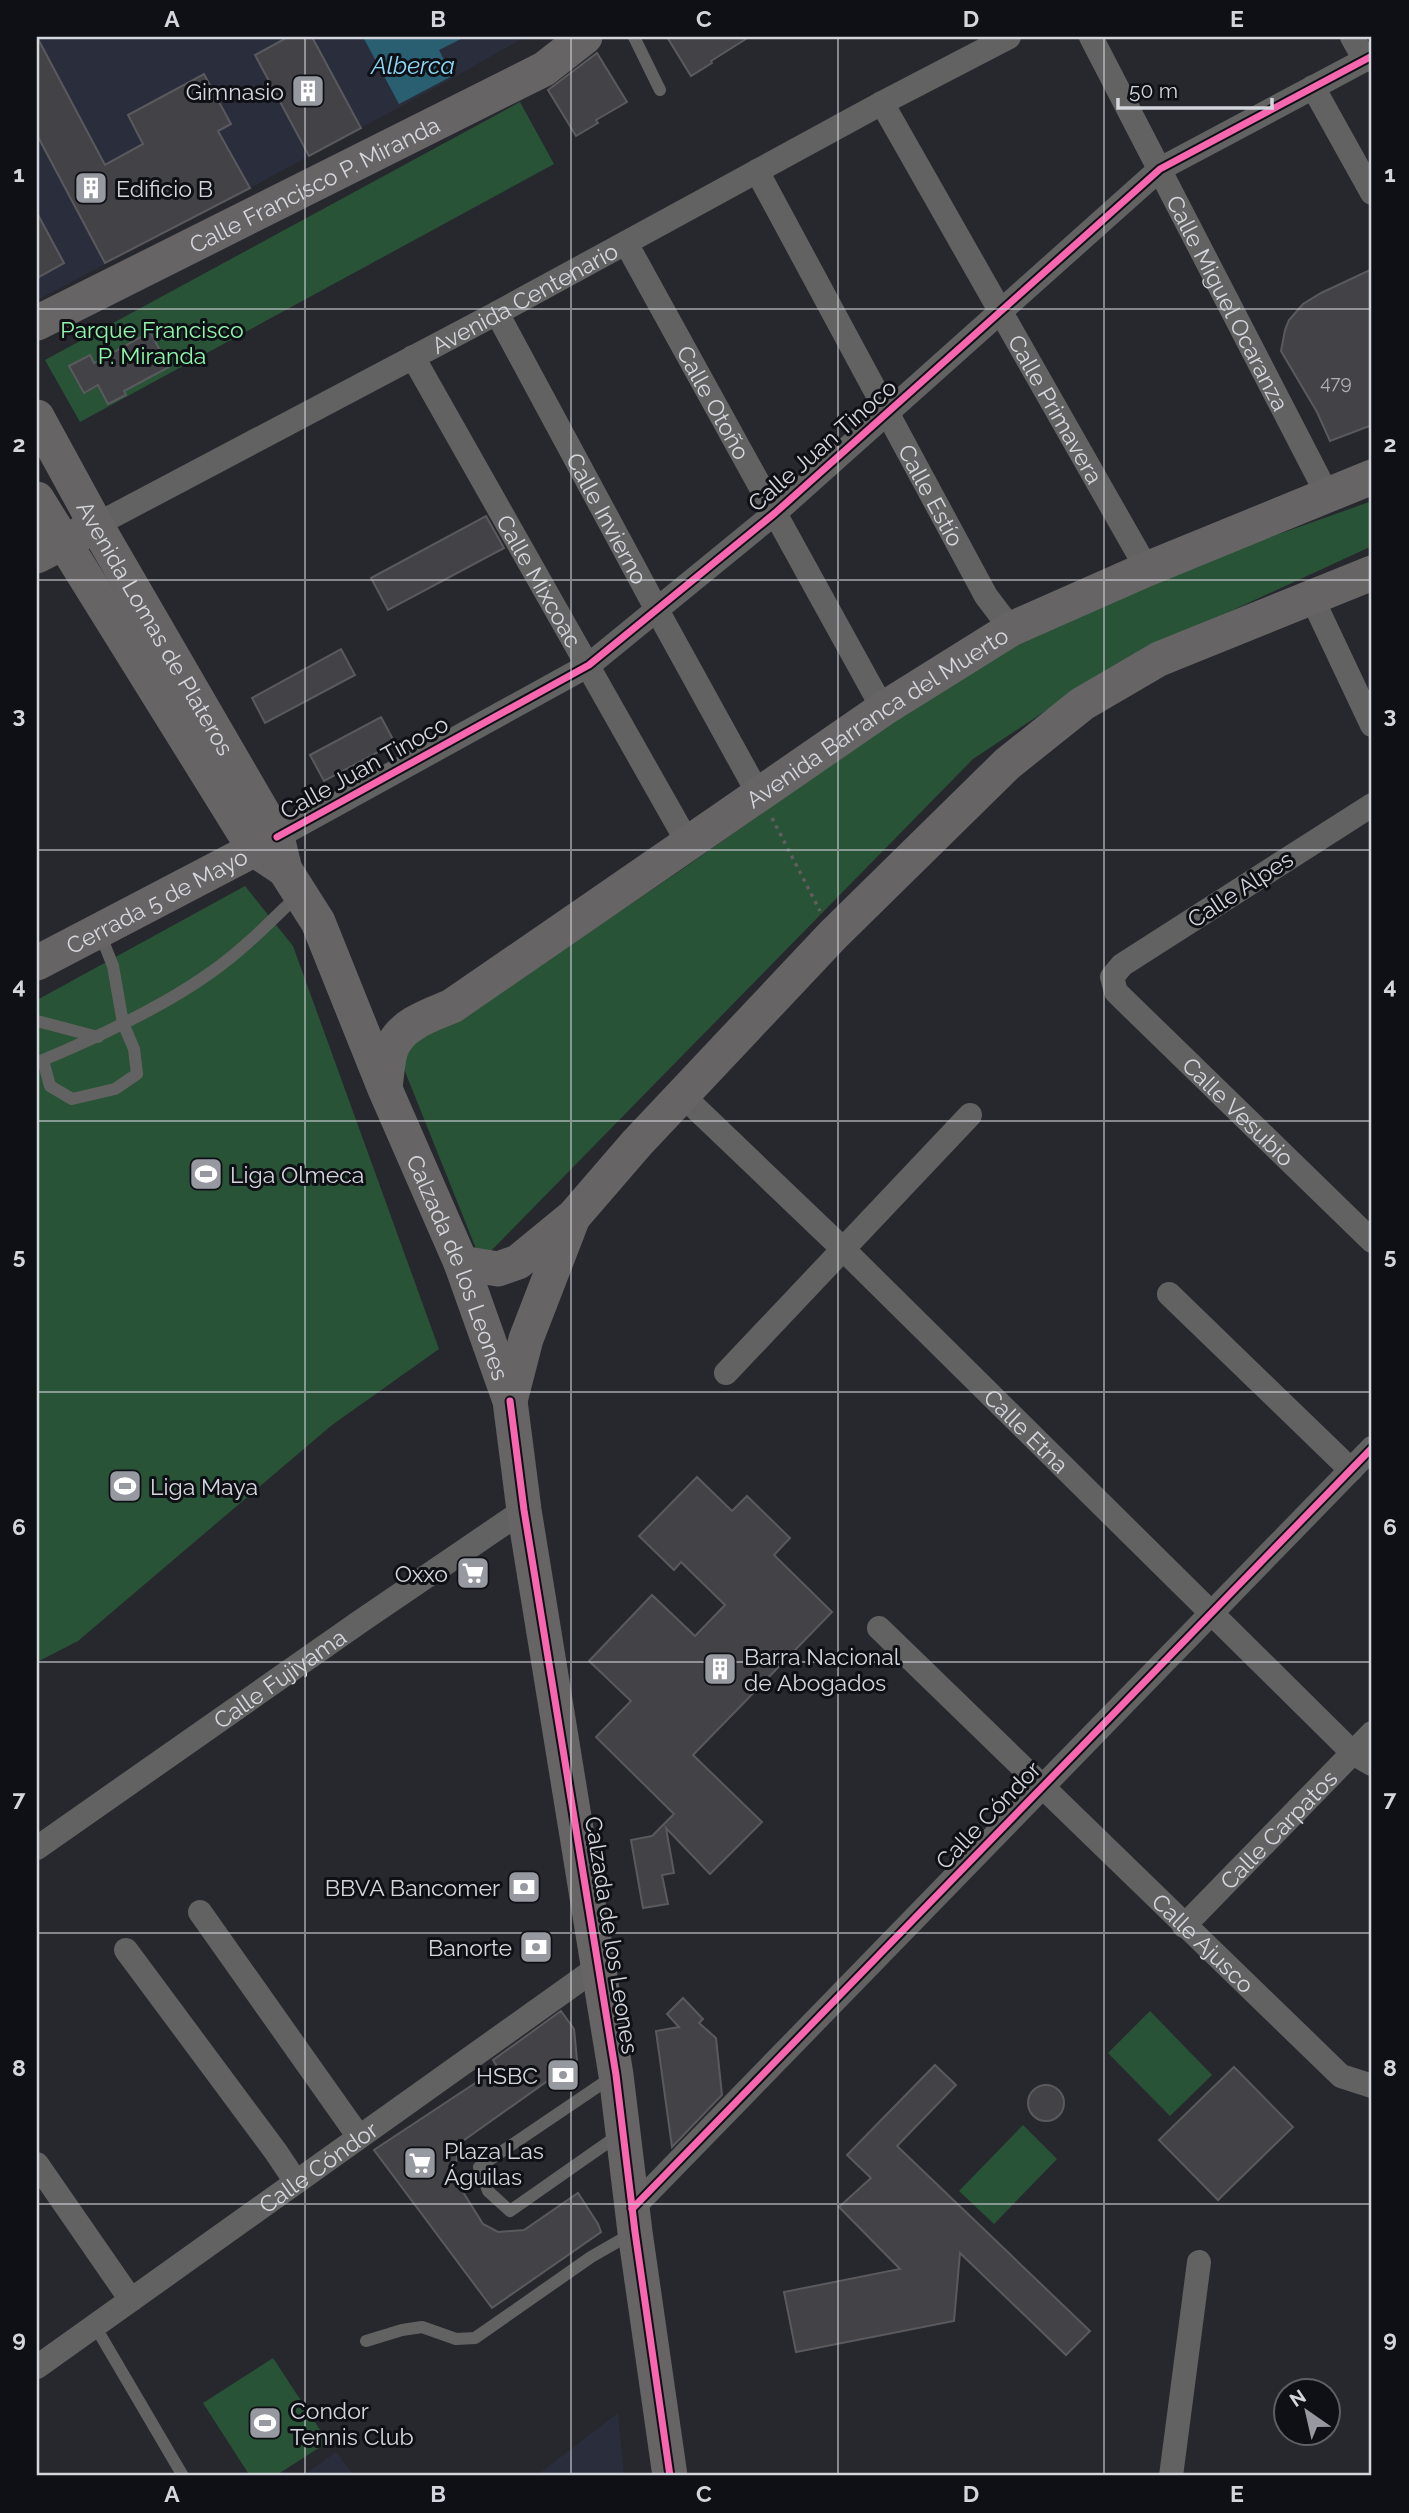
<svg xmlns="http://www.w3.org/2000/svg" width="1409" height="2513" font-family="Raleway,sans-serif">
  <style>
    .built { fill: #2a2e3c }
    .green { fill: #295336 }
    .water { fill: #2a5f72 }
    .building { fill: #434246; stroke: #5a5a5e; stroke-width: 2 }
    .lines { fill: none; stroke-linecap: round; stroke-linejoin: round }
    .path { stroke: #5e5e5f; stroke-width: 3.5; stroke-dasharray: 3.5 5; stroke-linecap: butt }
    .lane { stroke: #636262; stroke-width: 12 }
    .street { stroke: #636262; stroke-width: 24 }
    .secondary { stroke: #666465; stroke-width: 35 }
    .cycleway-casing { stroke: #0f1015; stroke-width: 11 }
    .cycleway { stroke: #f766af; stroke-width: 7 }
    .grid { fill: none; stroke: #d4d6dd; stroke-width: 2; stroke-opacity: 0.55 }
    .labels { text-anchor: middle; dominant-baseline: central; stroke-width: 6; stroke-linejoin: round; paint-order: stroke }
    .number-label { font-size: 19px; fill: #b0b1b7 }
    .poi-label { font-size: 23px; fill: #d4d6dd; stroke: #0f1015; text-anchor: start }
    .street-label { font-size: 23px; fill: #d4d6dd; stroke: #0f1015 }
    .park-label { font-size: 23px; fill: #8ff7aa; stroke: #0f1015 }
    .water-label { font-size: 24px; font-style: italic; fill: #8cd9f8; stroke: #0f1015 }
    .neatline { fill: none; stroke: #d4d6dd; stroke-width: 2.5 }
    .grid-label { font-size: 23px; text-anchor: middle; font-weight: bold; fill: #d4d6dd }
  </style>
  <rect width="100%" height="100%" fill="#27282e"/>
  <g class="built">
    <polygon points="37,37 525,37 453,78 250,188 37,300"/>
    <polygon points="618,2413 624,2476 536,2476"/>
    <polygon points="336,2452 354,2476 303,2476"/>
  </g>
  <g class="green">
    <polygon points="520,102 554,164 80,422 45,360"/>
    <polygon points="1372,501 1372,546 1116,664 973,759 481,1261 396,1049 455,1023 684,868 988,655 1150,580"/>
    <polygon points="245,886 293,946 439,1349 332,1425 78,1641 37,1662 37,1000"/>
    <polygon points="1150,2011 1212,2075 1170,2116 1108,2053"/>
    <polygon points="1023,2125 1057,2159 994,2224 959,2191"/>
    <polygon points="273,2358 328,2442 275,2476 250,2476 203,2403"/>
  </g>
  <polygon class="water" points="363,37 465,37 439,50 452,76 399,104"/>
  <g class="building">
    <polygon points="37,37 105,165 143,144 128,115 204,74 231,124 218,131 250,188 105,263 37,135"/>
    <polygon points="288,37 312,37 361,128 309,156 255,55"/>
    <polygon points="667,37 749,37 711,61 712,63 691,76"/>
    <polygon points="597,53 627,102 596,120 598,123 576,136 548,90"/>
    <polygon points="37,213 64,263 37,278"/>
    <polygon points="1372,269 1372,425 1330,441 1317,412 1281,351 1285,330 1289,320 1303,304 1321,293"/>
    <polygon points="150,332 169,367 124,391 126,395 108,404 98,385 84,393 69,366 90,355 94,363"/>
    <polygon points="486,516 504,548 388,610 371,578"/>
    <polygon points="341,649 355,675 265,723 252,698"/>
    <polygon points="381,717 395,743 324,781 310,755"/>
    <polygon points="697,1477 732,1511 747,1496 790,1538 774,1555 832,1612 693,1755 762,1822 710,1874 666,1828 674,1873 662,1875 668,1904 643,1908 631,1840 652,1836 674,1814 596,1737 631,1701 589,1661 652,1595 695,1636 725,1605 681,1562 674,1570 639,1536"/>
    <polygon points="683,1998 703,2019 699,2023 716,2038 722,2095 672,2147 656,2031 679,2027 667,2014"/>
    <polygon points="561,2011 574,2029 577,2060 460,2143 453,2176 483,2224 498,2232 524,2230 578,2193 598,2224 601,2232 492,2308 374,2150 498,2068 493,2060"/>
    <polygon points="935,2065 956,2085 897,2146 1090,2331 1066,2355 960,2253 954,2321 796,2352 784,2292 900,2269 839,2207 871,2178 847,2155"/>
    <polygon points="1234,2067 1293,2127 1218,2200 1159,2140"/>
    <circle cx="1046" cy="2103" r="18"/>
  </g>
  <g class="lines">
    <polyline class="path" points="772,818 820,911"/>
    <g class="lane">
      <polyline points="634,37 660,90"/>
      <path d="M99,931L113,966L123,1023L134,1049L137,1074L115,1089L72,1099L50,1086L43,1060C98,1037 161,1008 210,973C242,951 270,922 298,895"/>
      <polyline points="37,1021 98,1037"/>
      <polyline points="612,2077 479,2167 488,2191 510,2211 620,2134"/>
      <polyline points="95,2326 183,2476"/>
      <polyline points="366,2341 402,2330 422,2327 456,2339 475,2338 591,2257 631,2234"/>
    </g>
    <g class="street">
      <path id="s1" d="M1091,37L1327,494"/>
      <polyline points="1352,37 1365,60"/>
      <polyline points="1313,87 1372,193"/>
      <path id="s2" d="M882,103L1147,569"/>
      <path id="s3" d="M757,171L986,596L1011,629"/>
      <path id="s4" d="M626,243L883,709"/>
      <path id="s5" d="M497,313L657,610L759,795"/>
      <path id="s6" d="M413,357L688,843"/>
      <path id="s7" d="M96,525L497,313L882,103L1009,37"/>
      <polyline points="1312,598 1372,725"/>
      <path id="s8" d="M1372,805L1122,965L1112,977L1116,992L1372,1241"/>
      <polyline points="277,837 589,665 775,513 1160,169 1372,56"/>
      <path id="s9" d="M682,1095L843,1249L1353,1753L1372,1764"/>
      <polyline points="1169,1294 1351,1470"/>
      <polyline points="726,1373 970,1115"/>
      <path id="s10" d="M879,1628L1341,2076L1372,2086"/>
      <path id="s11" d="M37,1848L361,1621L524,1510"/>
      <polyline points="200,1912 359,2137"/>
      <path id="s12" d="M1184,1926L1372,1733"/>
      <polyline points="126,1950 276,2152 296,2182"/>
      <polyline points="37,2164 131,2300"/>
      <polyline points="632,2209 1372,1448"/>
      <path id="s13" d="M37,2367L598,1967"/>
      <polyline points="1171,2476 1199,2262"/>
    </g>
    <g class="secondary">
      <path id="s14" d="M37,323L544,69L585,37"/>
      <path id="s15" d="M37,417L96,525L277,837L285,870L318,922L385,1089L461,1263L510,1401L524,1510L616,2075L635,2232L670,2476"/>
      <polyline points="37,499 255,850 285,870"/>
      <polyline points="37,556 84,532"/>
      <path id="s16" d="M37,963L274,839"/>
      <path id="s17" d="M385,1088C387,1075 387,1056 393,1045C404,1023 431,1015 452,1006L883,709L1011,629L1147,569L1372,477"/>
      <polyline points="461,1263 498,1269 518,1262 574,1216 637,1143 833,935 1007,764 1082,704 1159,659 1372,573"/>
      <polyline points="510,1401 526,1339 572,1220"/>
    </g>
    <defs>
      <g id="cycleway">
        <polyline points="277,837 589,665 775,513 1160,169 1372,56"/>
        <polyline points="510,1401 524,1510 616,2075 635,2232 670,2476"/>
        <polyline points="632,2209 1372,1448"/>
      </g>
    </defs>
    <use href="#cycleway" class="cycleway-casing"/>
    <use href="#cycleway" class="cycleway"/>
  </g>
  <path class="grid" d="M305,37V2476M571,37V2476M838,37V2476M1104,37V2476M37,309H1372M37,580H1372M37,850H1372M37,1121H1372M37,1392H1372M37,1662H1372M37,1933H1372M37,2204H1372"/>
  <defs>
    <symbol id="building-square" viewBox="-11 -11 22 22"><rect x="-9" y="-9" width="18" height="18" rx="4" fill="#9799a0" stroke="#0f1015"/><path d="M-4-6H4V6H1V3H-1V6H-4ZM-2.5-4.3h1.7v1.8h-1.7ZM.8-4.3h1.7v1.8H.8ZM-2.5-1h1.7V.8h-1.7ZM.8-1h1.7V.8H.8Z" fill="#fff"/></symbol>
    <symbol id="stadium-square" viewBox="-11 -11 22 22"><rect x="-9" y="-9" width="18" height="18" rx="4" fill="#9799a0" stroke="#0f1015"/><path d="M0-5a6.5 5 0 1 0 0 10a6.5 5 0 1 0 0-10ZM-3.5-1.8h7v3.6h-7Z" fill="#fff"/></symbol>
    <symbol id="supermarket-square" viewBox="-11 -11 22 22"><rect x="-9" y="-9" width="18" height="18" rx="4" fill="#9799a0" stroke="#0f1015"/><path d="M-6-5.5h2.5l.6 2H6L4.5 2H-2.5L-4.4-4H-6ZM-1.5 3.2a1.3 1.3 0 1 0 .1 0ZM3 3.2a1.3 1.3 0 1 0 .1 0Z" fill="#fff"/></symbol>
    <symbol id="bank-square" viewBox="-11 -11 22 22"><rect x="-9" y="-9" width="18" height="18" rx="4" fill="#9799a0" stroke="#0f1015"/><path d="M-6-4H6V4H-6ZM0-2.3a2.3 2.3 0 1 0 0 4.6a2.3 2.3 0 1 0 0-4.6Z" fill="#fff"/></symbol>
  </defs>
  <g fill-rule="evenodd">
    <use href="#building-square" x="289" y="72" width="38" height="38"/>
    <use href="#building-square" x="72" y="169" width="38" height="38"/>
    <use href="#stadium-square" x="187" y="1155" width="38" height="38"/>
    <use href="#stadium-square" x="106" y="1467" width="38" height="38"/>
    <use href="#supermarket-square" x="454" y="1554" width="38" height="38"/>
    <use href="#building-square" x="701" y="1650" width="38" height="38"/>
    <use href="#bank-square" x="505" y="1868" width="38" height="38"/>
    <use href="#bank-square" x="517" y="1928" width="38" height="38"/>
    <use href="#bank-square" x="544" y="2056" width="38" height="38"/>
    <use href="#supermarket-square" x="401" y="2144" width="38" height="38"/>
    <use href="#stadium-square" x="246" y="2404" width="38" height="38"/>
  </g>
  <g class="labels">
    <g class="number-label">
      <text x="1336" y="382">479</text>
    </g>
    <g class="poi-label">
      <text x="284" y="91" text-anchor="end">Gimnasio</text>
      <text x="116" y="188">Edificio B</text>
      <text x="230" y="1174">Liga Olmeca</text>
      <text x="150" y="1486">Liga Maya</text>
      <text x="448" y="1573" text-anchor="end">Oxxo</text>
      <text x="744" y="1656">Barra Nacional<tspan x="744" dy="26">de Abogados</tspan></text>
      <text x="500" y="1887" text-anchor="end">BBVA Bancomer</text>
      <text x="512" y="1947" text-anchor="end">Banorte</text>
      <text x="538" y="2075" text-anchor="end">HSBC</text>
      <text x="444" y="2150">Plaza Las<tspan x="444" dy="26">Águilas</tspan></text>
      <text x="290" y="2410">Condor<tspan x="290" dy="26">Tennis Club</tspan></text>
    </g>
    <g class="street-label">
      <text stroke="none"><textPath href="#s14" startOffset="310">Calle Francisco P. Miranda</textPath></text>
      <text stroke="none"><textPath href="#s7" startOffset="485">Avenida Centenario</textPath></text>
      <text stroke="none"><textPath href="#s1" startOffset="299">Calle Miguel Ocaranza</textPath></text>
      <text stroke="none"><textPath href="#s4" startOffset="182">Calle Otoño</textPath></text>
      <text stroke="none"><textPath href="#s2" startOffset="352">Calle Primavera</textPath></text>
      <text transform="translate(822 445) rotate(-41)">Calle Juan Tinoco</text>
      <text stroke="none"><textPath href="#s3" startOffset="368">Calle Estío</textPath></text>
      <text stroke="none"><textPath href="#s5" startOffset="233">Calle Invierno</textPath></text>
      <text stroke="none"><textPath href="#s6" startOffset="257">Calle Mixcoac</textPath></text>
      <text stroke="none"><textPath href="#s15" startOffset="242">Avenida Lomas de Plateros</textPath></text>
      <text stroke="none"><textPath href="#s17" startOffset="630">Avenida Barranca del Muerto</textPath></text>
      <text transform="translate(364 767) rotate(-29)">Calle Juan Tinoco</text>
      <text transform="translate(1240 889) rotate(-33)">Calle Alpes</text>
      <text stroke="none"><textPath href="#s16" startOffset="135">Cerrada 5 de Mayo</textPath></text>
      <text stroke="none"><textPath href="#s8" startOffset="499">Calle Vesubio</textPath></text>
      <text stroke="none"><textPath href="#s15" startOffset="952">Calzada de los Leones</textPath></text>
      <text stroke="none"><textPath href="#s9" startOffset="481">Calle Etna</textPath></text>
      <text stroke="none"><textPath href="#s11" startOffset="296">Calle Fujiyama</textPath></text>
      <text transform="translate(988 1815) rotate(-46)">Calle Cóndor</text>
      <text stroke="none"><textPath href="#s12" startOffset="135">Calle Carpatos</textPath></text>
      <text transform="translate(612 1935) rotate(81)">Calzada de los Leones</text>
      <text stroke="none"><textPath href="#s10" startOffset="452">Calle Ajusco</textPath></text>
      <text stroke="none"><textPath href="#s13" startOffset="345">Calle Cóndor</textPath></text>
    </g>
    <g class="park-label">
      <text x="152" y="329">Parque Francisco<tspan x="152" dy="26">P. Miranda</tspan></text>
    </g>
    <g class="water-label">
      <text x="413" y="65">Alberca</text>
    </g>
  </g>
  <rect width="1409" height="2513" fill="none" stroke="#0f1015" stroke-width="77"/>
  <g transform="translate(1307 2412) rotate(326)"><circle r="33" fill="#0f1015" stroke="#5e5f65" stroke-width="2"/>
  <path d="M0-5L12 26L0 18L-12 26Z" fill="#9799a0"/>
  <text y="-10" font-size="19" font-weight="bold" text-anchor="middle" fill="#d4d6dd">N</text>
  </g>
  <path d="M1118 98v10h154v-10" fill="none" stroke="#d4d6dd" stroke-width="3.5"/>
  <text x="1129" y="98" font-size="21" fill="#d4d6dd" stroke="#0f1015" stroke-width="5" paint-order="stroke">50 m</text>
  <rect x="38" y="38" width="1332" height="2436" class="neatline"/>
  <g class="grid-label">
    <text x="172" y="27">A</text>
    <text x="438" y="27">B</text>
    <text x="704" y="27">C</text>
    <text x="971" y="27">D</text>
    <text x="1237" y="27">E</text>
    <text x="19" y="182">1</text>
    <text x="1390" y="182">1</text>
    <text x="19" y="452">2</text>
    <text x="1390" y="452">2</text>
    <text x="19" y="723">3</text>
    <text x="1390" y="723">3</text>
    <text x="19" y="994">4</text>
    <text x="1390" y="994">4</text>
    <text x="19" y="1264">5</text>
    <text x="1390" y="1264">5</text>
    <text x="19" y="1535">6</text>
    <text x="1390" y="1535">6</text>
    <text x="19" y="1806">7</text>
    <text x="1390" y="1806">7</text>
    <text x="19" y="2076">8</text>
    <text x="1390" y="2076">8</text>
    <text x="19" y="2347">9</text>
    <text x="1390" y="2347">9</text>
    <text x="172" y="2502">A</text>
    <text x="438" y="2502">B</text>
    <text x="704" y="2502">C</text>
    <text x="971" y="2502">D</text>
    <text x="1237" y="2502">E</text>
  </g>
</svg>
